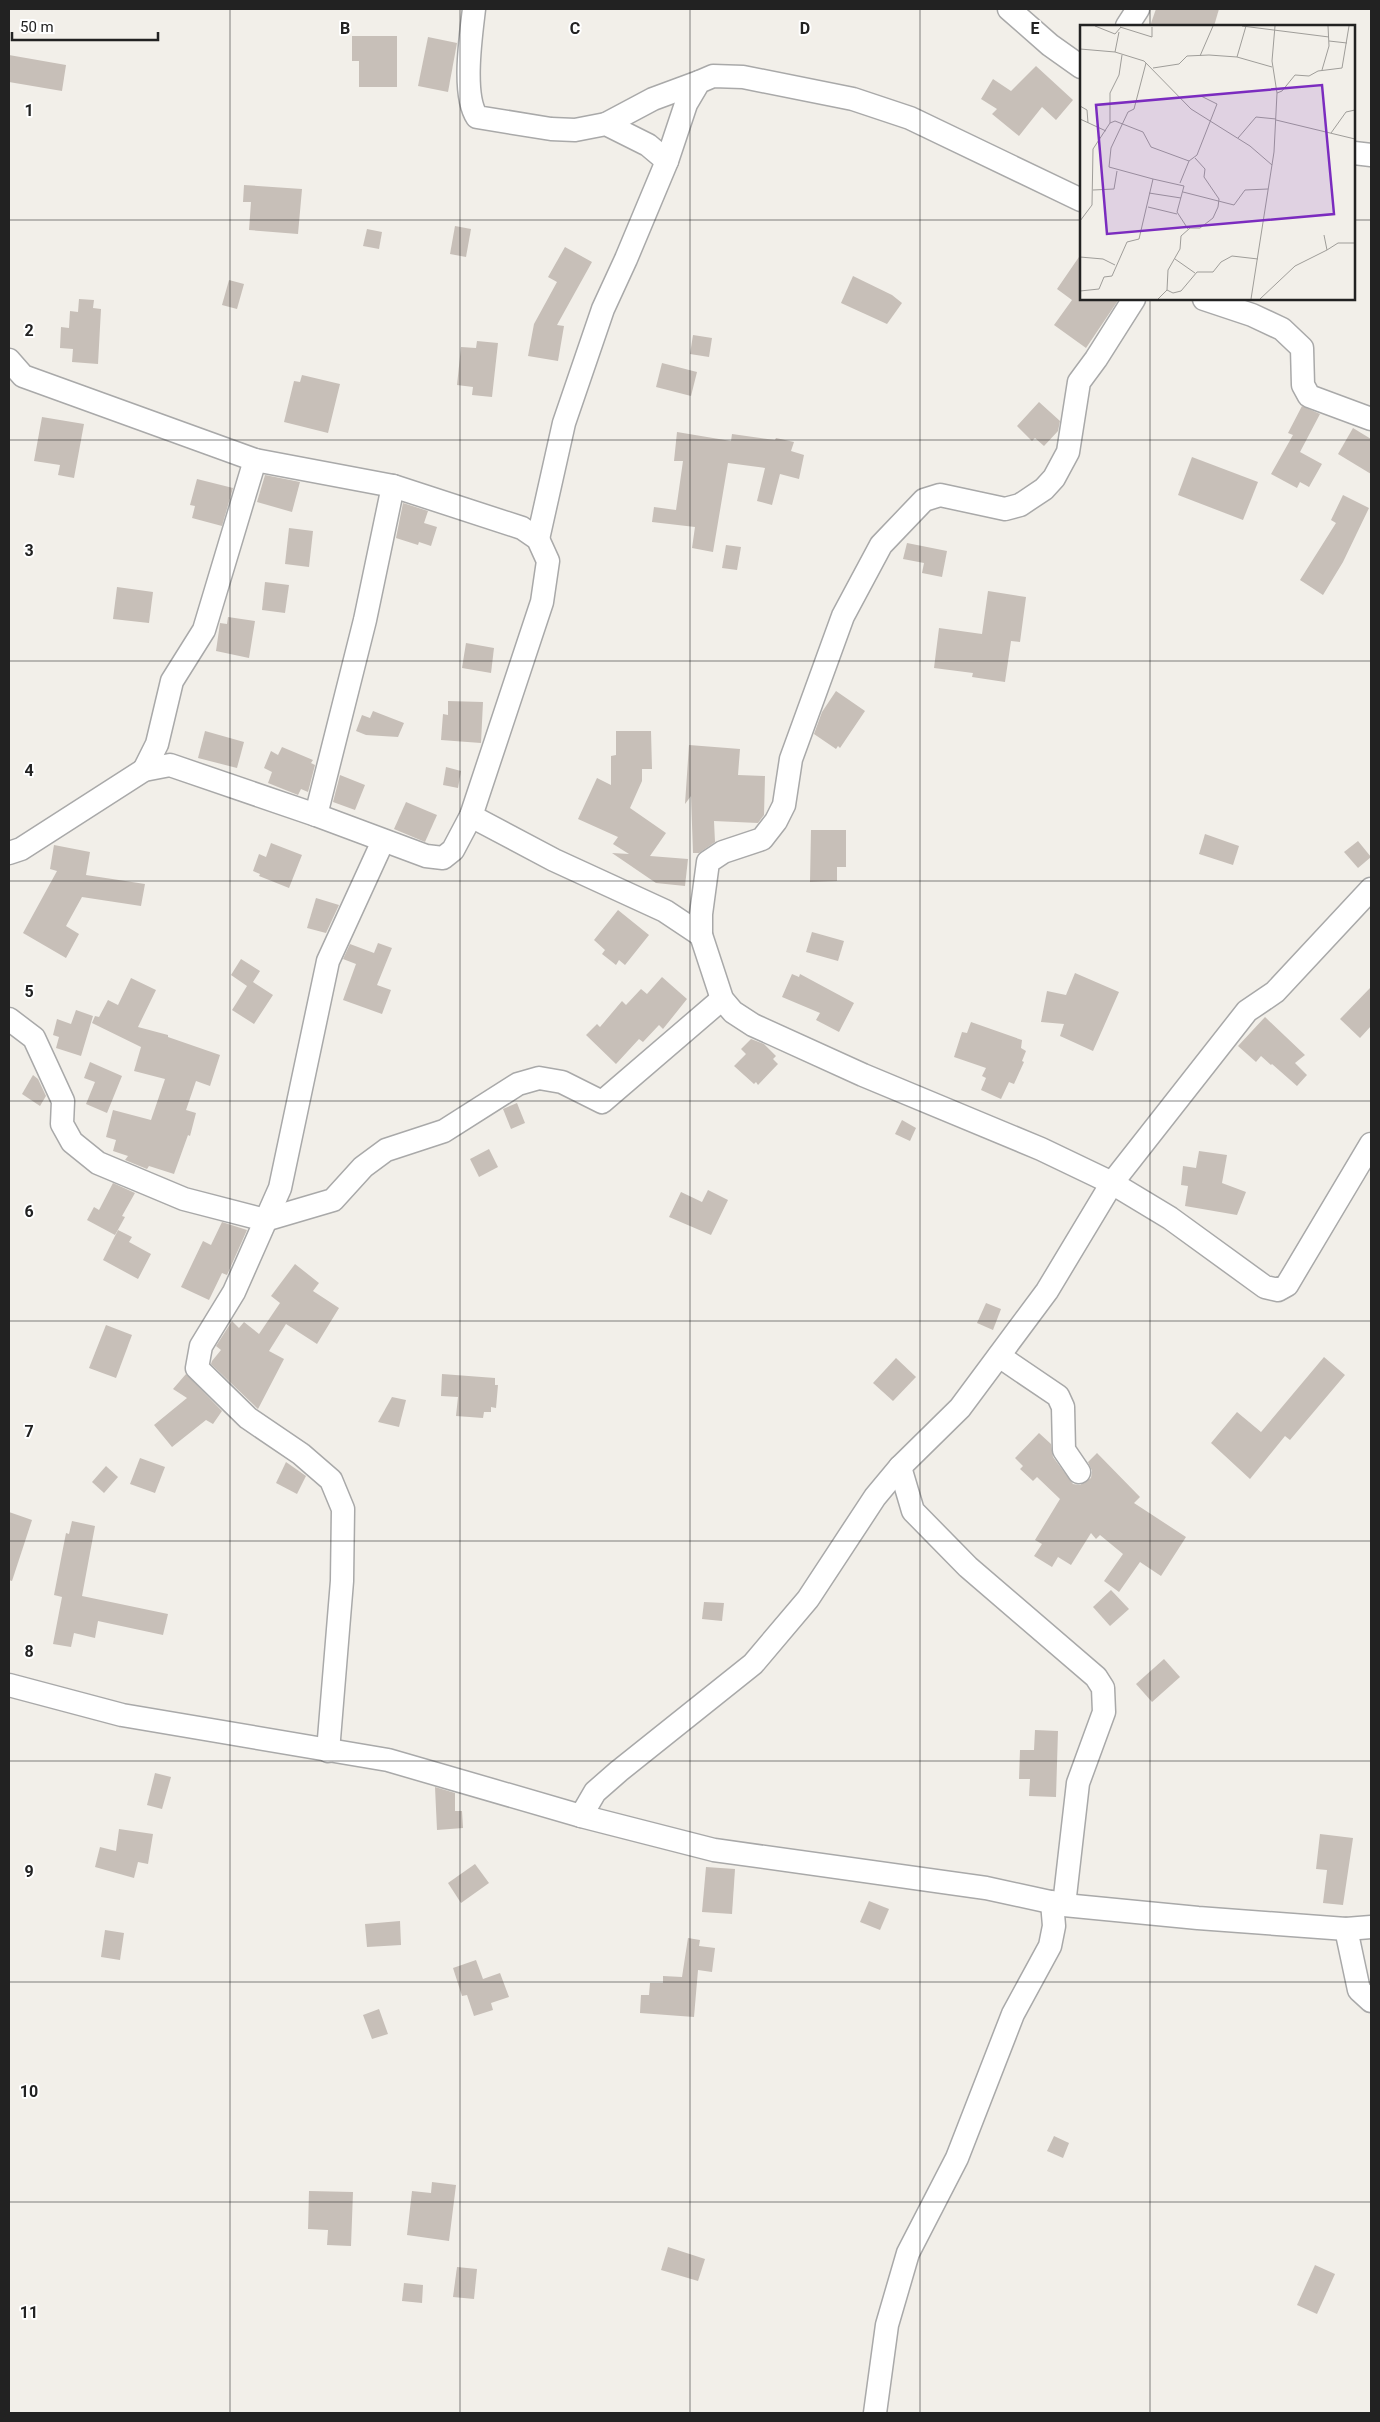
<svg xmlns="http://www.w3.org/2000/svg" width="1380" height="2422" font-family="Roboto,sans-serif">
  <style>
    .building { fill: #c7bfb8 }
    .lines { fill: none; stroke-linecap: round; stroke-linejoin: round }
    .minor-casing { stroke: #a9a9a9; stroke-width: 25 }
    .minor { stroke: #fff; stroke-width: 22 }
    .grid { fill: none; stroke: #222; stroke-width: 1; stroke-opacity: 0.55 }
    .inset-road { fill: none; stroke: #9f9d99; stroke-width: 1 }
    .view { fill: #7b2cbf; fill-opacity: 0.15; stroke: #7b2cbf; stroke-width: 2.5 }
    .inset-edge { fill: none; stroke: #222; stroke-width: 2.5 }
    .grid-label { font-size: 16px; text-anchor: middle; font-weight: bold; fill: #222; stroke: #fff; stroke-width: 4; stroke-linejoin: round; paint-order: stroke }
  </style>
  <rect width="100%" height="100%" fill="#f2efe9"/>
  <g class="building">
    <polygon points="1156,9 1219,9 1214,26 1150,26"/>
    <polygon points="352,36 397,36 397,87 359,87 359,61 352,61"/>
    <polygon points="428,37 457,43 448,92 418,86"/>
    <polygon points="9,55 66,65 62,91 9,82"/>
    <polygon points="1036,66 1073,100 1056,120 1042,107 1019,136 992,114 997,109 981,99 993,79 1011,91"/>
    <polygon points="244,185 302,189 298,234 249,230 251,202 243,202"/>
    <polygon points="455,226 471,229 466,257 450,254"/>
    <polygon points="367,229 382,232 379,249 363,246"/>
    <polygon points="565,247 592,262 557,325 564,326 558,361 528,356 534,324 557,282 548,277"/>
    <polygon points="1081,254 1081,299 1119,299 1086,348 1054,325 1072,300 1057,289"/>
    <polygon points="853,276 892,295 902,303 887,324 841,303"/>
    <polygon points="229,280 244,284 237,309 222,305"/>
    <polygon points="79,299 94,300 93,308 101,309 98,364 72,362 73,349 60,348 61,327 69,328 70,311 78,312"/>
    <polygon points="693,335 712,338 709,357 690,354"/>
    <polygon points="477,341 498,343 492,397 472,395 473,387 457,385 461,347 476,348"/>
    <polygon points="662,363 697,372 691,396 656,387"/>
    <polygon points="302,375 340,384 328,433 284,422 294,381 300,382"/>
    <polygon points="1039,402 1060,421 1058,431 1044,446 1035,438 1032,441 1017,426"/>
    <polygon points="1302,406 1320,414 1300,452 1322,464 1309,487 1300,482 1297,488 1271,474 1293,435 1288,433"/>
    <polygon points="42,417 84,424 74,478 58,475 60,465 34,461"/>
    <polygon points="1353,428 1371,439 1371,474 1338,454"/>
    <polygon points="677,432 731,441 732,434 775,440 776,438 794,442 791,451 804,455 799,479 780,474 772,505 757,501 765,468 728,463 713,552 692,548 695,527 652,522 654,507 676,510 683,461 674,461"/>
    <polygon points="1192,457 1258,482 1243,520 1178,495"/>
    <polygon points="265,475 300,482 292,512 257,502"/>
    <polygon points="197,479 233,488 222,526 192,518 195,506 190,505"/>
    <polygon points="1343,495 1369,508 1343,562 1323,595 1300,580 1336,523 1331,520"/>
    <polygon points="403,503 428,511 424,523 437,527 431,546 419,542 418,545 396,538"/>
    <polygon points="289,528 313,531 309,567 285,564"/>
    <polygon points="907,543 947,551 942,577 922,573 924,563 903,559"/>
    <polygon points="726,545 741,547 737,570 722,568"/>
    <polygon points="265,582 289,585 285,613 262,610"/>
    <polygon points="117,587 153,592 149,623 113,619"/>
    <polygon points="988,591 1026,597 1020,642 1011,641 1005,682 972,677 973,673 934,668 939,628 982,634"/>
    <polygon points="228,617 255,621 249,658 216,651 220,623 227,624"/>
    <polygon points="466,643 494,648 491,673 462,668"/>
    <polygon points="836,691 865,711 840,748 838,746 836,749 814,734 822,712"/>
    <polygon points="448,701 483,702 481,743 441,740 443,714 448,715"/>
    <polygon points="373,711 404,723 398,737 366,735 356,731 362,715 370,718"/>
    <polygon points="205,731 244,742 237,768 198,758"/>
    <polygon points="616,731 651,731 652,769 642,769 642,781 630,808 666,833 650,856 688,859 685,886 656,883 612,853 629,854 613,844 618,837 578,819 597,778 611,785 611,756 616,755"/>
    <polygon points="689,745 740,749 738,775 765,776 764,815 758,823 714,821 715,842 699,853 693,853 691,796 685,804"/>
    <polygon points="282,747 313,760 311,763 315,765 308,792 301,789 298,795 268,783 272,772 264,768 271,751 278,755"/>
    <polygon points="446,767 461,771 458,788 443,785"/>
    <polygon points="340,775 365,785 355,810 333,802"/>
    <polygon points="406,802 437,815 425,842 394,829"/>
    <polygon points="811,830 846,830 846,867 837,867 837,881 810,882"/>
    <polygon points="1205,834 1239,846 1233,865 1199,854"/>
    <polygon points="1358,841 1371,857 1358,868 1344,852"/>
    <polygon points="271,843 302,855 289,888 259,876 260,874 253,871 259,854 266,857"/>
    <polygon points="54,845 90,852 86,875 145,884 141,906 82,897 66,926 79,934 66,958 23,933 57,871 50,869"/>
    <polygon points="316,898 339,905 326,933 307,928"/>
    <polygon points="618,910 649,935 625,965 619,960 616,965 602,954 605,950 594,940"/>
    <polygon points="812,932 844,941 838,961 806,952"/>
    <polygon points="378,943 392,948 377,985 391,990 382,1014 343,1000 356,964 343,959 350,944 374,953"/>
    <polygon points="241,959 260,971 253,982 273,995 254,1024 232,1010 247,986 231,975"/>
    <polygon points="1075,973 1119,992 1093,1051 1060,1036 1064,1024 1041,1022 1047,991 1066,995"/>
    <polygon points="792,974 799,977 800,974 854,1003 839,1032 816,1020 820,1013 782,997"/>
    <polygon points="662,977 687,999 663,1029 659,1025 643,1042 639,1039 616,1064 586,1035 597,1024 600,1027 622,1001 626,1005 641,989 647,994"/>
    <polygon points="131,978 156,990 138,1027 168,1035 168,1037 220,1055 210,1086 196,1081 186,1110 196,1113 190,1136 188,1135 174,1174 149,1166 147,1169 125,1160 128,1156 113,1151 116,1140 106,1137 113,1110 151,1120 165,1079 134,1071 141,1047 92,1023 95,1016 99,1017 108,1000 118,1005"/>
    <polygon points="1371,987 1371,1026 1360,1038 1340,1019"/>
    <polygon points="76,1010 93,1016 81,1056 56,1048 59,1037 53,1035 57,1019 71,1024"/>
    <polygon points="1265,1017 1305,1055 1295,1063 1307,1075 1297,1086 1272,1064 1271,1065 1261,1056 1256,1062 1238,1046"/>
    <polygon points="971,1022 1022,1040 1021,1048 1026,1051 1022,1061 1024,1062 1014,1084 1009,1082 1001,1099 981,1090 986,1078 982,1076 986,1068 954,1057 962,1032 967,1033"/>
    <polygon points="751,1039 764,1044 776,1056 773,1059 778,1064 758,1085 756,1082 754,1084 734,1066 746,1054 741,1049"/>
    <polygon points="90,1062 122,1076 107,1113 86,1104 95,1082 84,1078"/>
    <polygon points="33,1075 38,1079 46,1096 40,1106 22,1094"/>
    <polygon points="517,1103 525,1123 511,1129 503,1109"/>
    <polygon points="902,1120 916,1128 910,1141 895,1134"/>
    <polygon points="489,1149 498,1167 479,1177 470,1159"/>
    <polygon points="1199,1151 1227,1155 1222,1183 1246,1192 1237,1215 1185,1206 1188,1186 1181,1185 1183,1166 1196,1168"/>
    <polygon points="113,1183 135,1193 122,1216 125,1217 115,1235 87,1220 94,1207 99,1210"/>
    <polygon points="708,1190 728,1200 711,1235 669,1217 681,1192 702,1202"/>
    <polygon points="222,1222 247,1230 227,1275 222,1273 209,1300 181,1287 203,1241 211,1245"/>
    <polygon points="118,1230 132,1237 129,1242 151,1254 138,1279 103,1260"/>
    <polygon points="295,1264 319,1283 313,1291 339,1308 317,1344 286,1324 269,1351 284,1359 258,1409 211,1364 212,1361 221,1350 216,1346 232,1321 239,1328 244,1322 259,1334 280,1303 271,1296"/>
    <polygon points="986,1303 1001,1309 993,1330 977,1323"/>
    <polygon points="106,1325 132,1335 116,1378 89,1368"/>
    <polygon points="1324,1357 1345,1375 1290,1440 1285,1436 1250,1479 1211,1443 1237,1412 1261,1432"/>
    <polygon points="896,1358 916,1377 893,1401 873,1383"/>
    <polygon points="186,1374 222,1411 213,1424 206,1420 172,1447 154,1425 187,1398 173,1389"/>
    <polygon points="442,1374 495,1378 495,1385 498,1385 496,1408 491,1407 491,1412 484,1412 483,1418 456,1416 458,1397 441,1396"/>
    <polygon points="392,1397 406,1400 399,1427 378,1422"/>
    <polygon points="1039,1433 1051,1444 1053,1457 1073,1484 1080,1485 1091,1478 1092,1471 1088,1462 1097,1453 1140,1497 1134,1503 1186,1537 1161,1576 1140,1562 1119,1592 1104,1581 1123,1554 1100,1535 1096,1539 1091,1533 1071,1565 1058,1557 1052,1567 1034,1556 1042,1544 1035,1540 1060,1499 1037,1477 1033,1481 1020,1469 1023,1466 1015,1458"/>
    <polygon points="140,1458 165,1467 155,1493 130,1484"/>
    <polygon points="286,1462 306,1476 297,1494 276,1483"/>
    <polygon points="106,1466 118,1477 104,1493 92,1482"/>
    <polygon points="9,1512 32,1520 12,1581 9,1580"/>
    <polygon points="72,1521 95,1526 82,1596 168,1614 163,1635 98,1621 95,1638 74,1633 71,1647 53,1644 62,1597 54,1595 66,1533 69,1534"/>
    <polygon points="1111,1590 1129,1609 1110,1626 1093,1607"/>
    <polygon points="704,1602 724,1603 722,1621 702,1619"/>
    <polygon points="1164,1659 1180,1677 1152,1702 1136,1684"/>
    <polygon points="1035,1730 1058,1731 1056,1797 1029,1796 1030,1779 1019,1779 1020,1750 1034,1750"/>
    <polygon points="155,1773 171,1777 162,1809 147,1805"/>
    <polygon points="435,1787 455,1793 455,1811 462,1811 463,1828 437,1830"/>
    <polygon points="119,1829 153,1834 148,1864 138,1862 134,1878 95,1867 100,1847 116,1851"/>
    <polygon points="1320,1834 1353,1838 1343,1905 1323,1903 1327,1870 1316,1869"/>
    <polygon points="475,1864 489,1883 461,1903 448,1883"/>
    <polygon points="706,1867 735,1869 732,1914 702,1912"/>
    <polygon points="869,1901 889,1909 880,1930 860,1922"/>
    <polygon points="400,1921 401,1945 367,1947 365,1924"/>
    <polygon points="105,1930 124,1933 120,1960 101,1957"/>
    <polygon points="688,1938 700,1940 699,1946 715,1948 712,1972 698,1970 694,2017 640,2013 641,1995 649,1995 650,1983 663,1983 663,1976 682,1977"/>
    <polygon points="476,1960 483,1979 500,1973 509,1997 491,2003 493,2010 474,2016 467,1995 462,1996 453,1968"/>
    <polygon points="379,2009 388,2034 372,2039 363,2015"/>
    <polygon points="1054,2136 1069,2143 1063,2158 1047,2151"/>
    <polygon points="432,2182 456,2185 449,2241 407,2235 412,2191 431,2193"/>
    <polygon points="309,2191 353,2192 351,2246 327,2245 328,2230 308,2229"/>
    <polygon points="668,2247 705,2259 698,2281 661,2270"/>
    <polygon points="1315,2265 1335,2274 1317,2314 1297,2305"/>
    <polygon points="457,2267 477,2269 474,2299 453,2297"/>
    <polygon points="404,2283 423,2285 422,2303 402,2301"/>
  </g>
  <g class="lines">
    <defs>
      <g id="minor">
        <path d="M474,9C471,35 462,95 477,117L551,129L575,130L606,124L648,145L667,161"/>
        <polyline points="1009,9 1050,45 1081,67"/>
        <polyline points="1127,26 1138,9"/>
        <polyline points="606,124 653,99 699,82"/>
        <polyline points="1354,153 1371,155"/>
        <polyline points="1134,299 1096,359 1079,382 1068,452 1054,478 1044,489 1020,505 1005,509 940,495 924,500 881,545 843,616 791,759 784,805 776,821 762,839 723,852 708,862 701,914 701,935 722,999 733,1012 753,1025 863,1075 1041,1149 1112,1183 1170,1218 1265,1287 1278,1290 1287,1285 1371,1144"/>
        <polyline points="1204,299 1252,315 1282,329 1302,348 1303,385 1309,396 1371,419"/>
        <polyline points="9,360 23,376 255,460 393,486 522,528 538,539 548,561 542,602 471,816 453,850 443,858 426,856 316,815 170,765 144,770 21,849 9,853"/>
        <polyline points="538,539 564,423 603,309 626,259 667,161 686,104 699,82 713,76 743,77 853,99 910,118 1081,200"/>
        <polyline points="144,770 157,744 172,681 204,630 255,460"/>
        <polyline points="316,815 365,620 393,486"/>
        <polyline points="471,816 554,860 665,911 701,935"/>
        <polyline points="9,1019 34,1038 63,1101 62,1124 72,1142 98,1163 184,1199 265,1220 333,1200 363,1167 386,1150 444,1131 518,1084 539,1078 562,1082 602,1102 722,999"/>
        <polyline points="999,1356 1058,1396 1063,1407 1064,1450 1079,1472"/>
        <polyline points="900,1467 913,1511 968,1567 1096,1677 1103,1688 1104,1712 1078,1783 1064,1905"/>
        <polyline points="9,1685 122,1715 388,1760 581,1816 714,1850 986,1888 1064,1905 1198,1918 1346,1929 1371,1927"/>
        <polyline points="328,1751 342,1581 343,1509 331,1480 301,1454 248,1418 197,1368 201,1346 234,1292 280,1188 328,961 383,841"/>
        <polyline points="581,1816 595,1792 619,1771 753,1664 808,1599 875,1497 900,1467 960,1408 1047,1291 1112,1183 1247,1011 1275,992 1371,889"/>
        <polyline points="1346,1929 1359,1990 1371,2001"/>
        <polyline points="875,2413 887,2325 908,2253 957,2158 1013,2014 1050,1946 1054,1926 1052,1902"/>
      </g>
    </defs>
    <use href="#minor" class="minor-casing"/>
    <use href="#minor" class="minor"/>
  </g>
  <path class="grid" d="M230,9V2413M460,9V2413M690,9V2413M920,9V2413M1150,9V26M9,220H1081M1354,220H1371M1150,299V2413M9,440H1371M9,661H1371M9,881H1371M9,1101H1371M9,1321H1371M9,1541H1371M9,1761H1371M9,1982H1371M9,2202H1371"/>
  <g transform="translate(1080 25)">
    <rect width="275" height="275" fill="#f2efe9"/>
    <path class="inset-road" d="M15,1L35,9L41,2M162,1L249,12M40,2L72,12V2M249,16L267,18M0,24L35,27L64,36L111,84L170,121L192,140M35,27L39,7M120,31L133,1M157,32L166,1M66,38L54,84L48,87L31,123L29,142L73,154M73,43L99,39L107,31L129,30L157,32L192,42M242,45L249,21L248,1M197,68L202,66L215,50L229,51L238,46L262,43L269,1M0,81L7,85L8,98M0,94L26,106M196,95L275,114M30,98V68L39,50L42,30M251,108L266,87L275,85M158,113L176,92L196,94M100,158L109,136M13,165L34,164L37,146M103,167L154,180L165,165L188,164M69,168L101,173M68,182L97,189M0,196L12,180L13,124L30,98L35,96L63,107L71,122L109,136L117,130L137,79L121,71M247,225L258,218H275M0,232L23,234L35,240M95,234L115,248M87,265L93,268L101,266L117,247H133L141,237L152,231L178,234M0,266L19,264L24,252L32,251L47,217L59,214L73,154L104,161L97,187L108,204M78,274L87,265L88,245L100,224L101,211L110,203H120L133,193L138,182L139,174L124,152L125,144L115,133M171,274L194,127L197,68L192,36L195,1M180,274L215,241L247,225L244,210"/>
    <path class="view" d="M242,60L254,189L27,209L16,80Z"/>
    <rect width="275" height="275" class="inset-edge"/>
  </g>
  <g class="grid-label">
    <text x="345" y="34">B</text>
    <text x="575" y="34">C</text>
    <text x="805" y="34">D</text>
    <text x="1035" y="34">E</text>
    <text x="29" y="116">1</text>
    <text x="29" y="336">2</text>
    <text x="29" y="556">3</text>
    <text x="29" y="776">4</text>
    <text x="29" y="997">5</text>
    <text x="29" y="1217">6</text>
    <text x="29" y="1437">7</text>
    <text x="29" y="1657">8</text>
    <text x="29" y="1877">9</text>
    <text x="29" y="2097">10</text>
    <text x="29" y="2318">11</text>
  </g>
  <rect width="1380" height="2422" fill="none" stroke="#222222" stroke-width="20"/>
  <path d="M12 32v8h146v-8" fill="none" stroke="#222222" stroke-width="2.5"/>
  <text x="20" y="32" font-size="15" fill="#222222" stroke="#ffffff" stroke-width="4" paint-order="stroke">50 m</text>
</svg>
